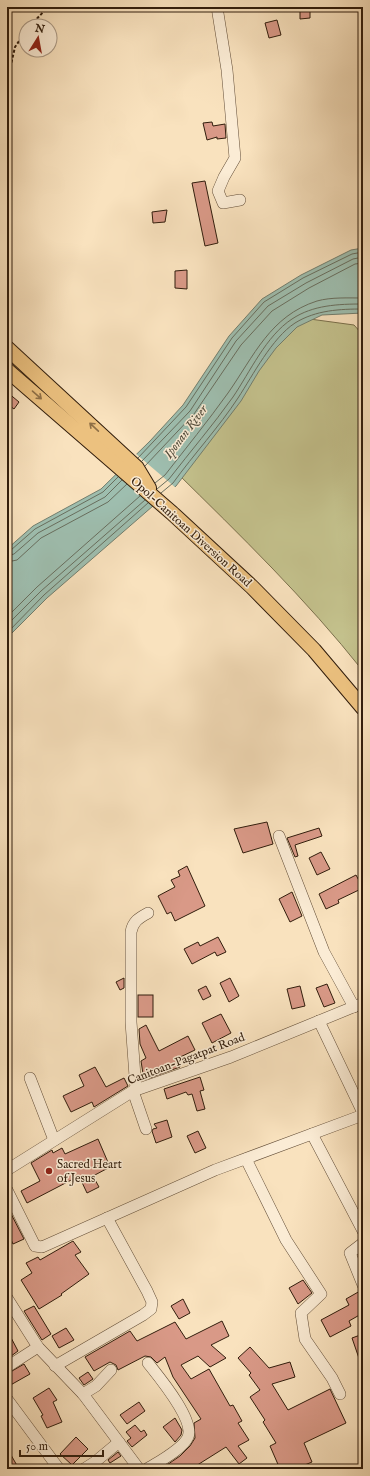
<svg xmlns="http://www.w3.org/2000/svg" width="370" height="1476" font-family="'IM FELL English',serif">
  <style>
    .green { fill: #c4c28d; stroke: #7a704c }
    .water { fill: #9ebeaf; stroke: #727e6e }
    .pier { fill: #f9e2be }
    .lines { fill: none; stroke-linecap: round; stroke-linejoin: round }
    .shore { stroke: #686e5e; stroke-width: 1 }
    .building { fill: #d99987; stroke: #311d0c }
    .minor-casing { stroke: #634e38; stroke-width: 12 }
    .major-casing { stroke: #311d0c; stroke-width: 16 }
    .path { stroke: #311d0c; stroke-width: 2; stroke-dasharray: 3 2; stroke-linecap: butt }
    .minor { stroke: #fbecd5; stroke-width: 11 }
    .major { stroke: #ecc17f; stroke-width: 14 }
    .oneway { stroke: #8e6f46 }
    .poi-dot { fill: #8f2418; stroke: #fbecd5; stroke-width: 1.5 }
    .labels { text-anchor: middle; dominant-baseline: central; stroke-width: 3; stroke-linejoin: round; paint-order: stroke }
    .street-label { font-size: 12px; fill: #311d0c; stroke: #fbecd5 }
    .poi-label { font-size: 12px; fill: #311d0c; stroke: #fbecd5; text-anchor: start }
    .water-label { font-size: 13px; font-style: italic; fill: #524d3d; stroke: #fbecd5 }
  </style>
  <rect width="100%" height="100%" fill="#f9e2be"/>
  <filter id="stains"><feTurbulence type="fractalNoise" baseFrequency=".005" numOctaves="4"/><feColorMatrix values="0 0 0 0 .2 0 0 0 0 .09 0 0 0 0 .02 0 0 0 .5 -.17"/></filter>
  <radialGradient id="worn" r=".72"><stop offset=".6" stop-color="#630" stop-opacity="0"/><stop offset="1" stop-color="#630" stop-opacity=".3"/></radialGradient>
  <path class="green" d="M295,317L354,325L363,335V671C306,599 240,535 175,471Z"/>
  <polygon class="water" points="363,248 363,313 322,315 297,327 276,348 259,371 241,401 176,486 47,598 7,638 7,549 33,526 101,489 150,441 183,405 229,336 262,299 301,275 351,250"/>
  <polygon class="pier" points="135,453 176,488 154,506 114,473"/>
  <g class="lines">
    <g class="shore">
      <polyline points="138,458 186,407 232,338 264,302 303,278 352,254 363,252"/>
      <polyline points="142,461 190,411 236,341 268,306 306,283 353,259 363,257"/>
      <polyline points="145,466 194,414 241,345 272,311 309,288 355,264 363,263"/>
      <path d="M155,483L165,475C186,448 208,421 228,393C254,356 270,316 317,301C331,297 349,298 363,298"/>
      <path d="M157,489L169,479C190,452 213,425 233,397C250,372 266,336 292,319C313,305 338,304 363,304"/>
      <path d="M161,493L173,483C194,454 219,427 238,398C253,375 272,338 295,323C316,310 340,309 363,309"/>
      <polyline points="7,551 11,550 35,529 103,492 118,477"/>
      <polyline points="7,556 14,554 38,533 105,497 122,480"/>
      <polyline points="7,562 17,560 41,538 108,502 127,484"/>
      <polyline points="7,617 37,587 140,496"/>
      <polyline points="7,625 41,591 145,500"/>
      <polyline points="7,633 44,595 148,503"/>
    </g>
  </g>
  <g class="building">
    <polygon points="300,7 310,7 310,18 300,19"/>
    <polygon points="277,20 281,35 269,38 265,23"/>
    <polygon points="212,122 213,126 225,124 226,138 217,139 217,137 207,140 203,123"/>
    <polygon points="205,181 218,243 205,246 192,183"/>
    <polygon points="167,210 165,222 153,223 152,212"/>
    <polygon points="187,270 187,289 175,288 175,271"/>
    <polygon points="7,392 19,402 14,409 7,404"/>
    <polygon points="267,822 273,844 243,853 234,829"/>
    <polygon points="319,828 322,836 295,845 298,856 295,857 287,838"/>
    <polygon points="321,852 330,869 317,875 309,858"/>
    <polygon points="187,866 205,906 175,921 171,912 167,914 158,896 175,887 171,880 180,876 178,871"/>
    <polygon points="356,875 363,888 338,900 339,903 326,909 319,894"/>
    <polygon points="292,892 302,916 290,922 279,899"/>
    <polygon points="218,937 226,952 217,956 215,952 192,964 184,949 198,942 200,946"/>
    <polygon points="124,978 124,988 120,990 116,982"/>
    <polygon points="230,978 239,996 229,1002 220,983"/>
    <polygon points="327,984 335,1003 324,1007 316,988"/>
    <polygon points="206,986 211,996 203,1000 198,990"/>
    <polygon points="300,986 305,1006 292,1009 287,989"/>
    <rect x="138" y="995" width="15" height="22"/>
    <polygon points="221,1014 231,1033 212,1043 202,1023"/>
    <polygon points="146,1025 159,1051 188,1036 195,1050 176,1059 180,1067 144,1080 141,1061 146,1058 140,1044 139,1029"/>
    <polygon points="95,1067 106,1087 124,1078 128,1086 94,1107 92,1102 71,1112 63,1096 84,1086 79,1075"/>
    <polygon points="200,1077 204,1090 200,1091 205,1109 197,1111 192,1094 188,1095 186,1092 167,1099 164,1089"/>
    <polygon points="167,1120 172,1137 156,1143 152,1131 153,1129 157,1128 154,1124"/>
    <polygon points="198,1131 206,1148 195,1153 187,1136"/>
    <polygon points="98,1139 110,1167 93,1176 99,1187 87,1193 79,1176 27,1203 21,1191 40,1181 31,1163 52,1150 53,1153 62,1148 65,1154"/>
    <polygon points="7,1206 24,1239 13,1244 7,1231"/>
    <polygon points="73,1241 81,1252 75,1255 89,1274 61,1294 62,1295 39,1309 21,1280 32,1273 26,1263 38,1257 40,1260"/>
    <polygon points="303,1280 312,1293 298,1304 289,1288"/>
    <polygon points="360,1291 363,1292 363,1313 349,1321 351,1326 330,1337 321,1320 349,1305 346,1299"/>
    <polygon points="183,1299 190,1313 179,1319 171,1306"/>
    <polygon points="34,1306 51,1334 42,1340 24,1311"/>
    <polygon points="222,1321 229,1336 211,1345 226,1358 210,1367 198,1356 181,1365 191,1379 209,1369 230,1406 233,1405 242,1421 238,1423 249,1440 238,1446 247,1458 239,1464 226,1447 191,1469 161,1469 180,1456 190,1446 195,1438 194,1423 201,1419 173,1377 165,1357 157,1363 151,1357 145,1356 118,1370 116,1365 110,1362 94,1371 85,1357 130,1331 137,1341 175,1322 186,1339"/>
    <polygon points="66,1328 74,1340 59,1348 52,1336"/>
    <polygon points="7,1330 18,1351 7,1359"/>
    <polygon points="363,1334 363,1367 362,1367 352,1338"/>
    <polygon points="250,1347 269,1368 290,1362 295,1377 272,1384 288,1410 330,1389 346,1423 304,1443 312,1462 295,1469 280,1469 270,1446 276,1443 263,1422 265,1420 250,1397 260,1390 249,1375 251,1373 238,1358"/>
    <polygon points="24,1364 30,1374 7,1387 7,1374"/>
    <polygon points="88,1372 93,1379 84,1385 79,1378"/>
    <polygon points="49,1388 57,1400 53,1402 62,1422 47,1428 41,1416 43,1415 33,1398"/>
    <polygon points="139,1402 145,1411 127,1424 120,1415"/>
    <polygon points="175,1418 182,1430 181,1435 175,1442 163,1427"/>
    <polygon points="135,1425 141,1432 144,1430 147,1435 132,1447 127,1441 131,1438 126,1432"/>
    <polygon points="76,1437 88,1449 72,1465 60,1454"/>
    <polygon points="7,1448 19,1469 7,1469"/>
    <polygon points="118,1452 121,1456 110,1463 108,1460"/>
  </g>
  <g class="lines">
    <defs>
      <g id="minor">
        <polyline points="217,7 227,70 235,158 224,177 218,191 223,203 240,200"/>
        <polyline points="279,836 324,952 354,1007"/>
        <polyline points="319,1021 363,1113"/>
        <polyline points="30,1078 54,1140"/>
        <path d="M136,1090L131,1022V932C133,921 139,918 148,913"/>
        <polyline points="133,1091 146,1129"/>
        <polyline points="312,1134 363,1231"/>
        <polyline points="246,1159 286,1240 321,1294 301,1313 305,1339 332,1378 340,1394"/>
        <polyline points="7,1170 133,1091 231,1057 363,1003"/>
        <polyline points="7,1190 35,1246 42,1247 215,1170 363,1115"/>
        <polyline points="363,1243 350,1253 363,1285"/>
        <polyline points="7,1298 38,1347 83,1394 139,1469"/>
        <polyline points="55,1366 143,1315 151,1309 152,1302 147,1291 107,1218"/>
        <polyline points="7,1367 38,1347"/>
        <polyline points="83,1394 96,1386 111,1370"/>
        <polyline points="7,1399 59,1469"/>
        <polyline points="84,1469 95,1462 119,1442"/>
        <path d="M147,1469C158,1462 183,1449 188,1437C195,1420 159,1377 148,1363"/>
      </g>
      <g id="major">
        <polyline points="7,348 137,468 149,488"/>
        <polyline points="7,370 172,513 252,587 314,650 363,708"/>
      </g>
    </defs>
    <use href="#minor" class="minor-casing"/>
    <use href="#major" class="major-casing"/>
    <g class="path">
      <polyline points="30,26 48,7"/>
      <polyline points="7,82 15,47 26,31"/>
    </g>
    <use href="#minor" class="minor"/>
    <use href="#major" class="major"/>
  </g>
  <defs><path id="oneway-shaft" d="M-6 0H5M1.5-3L5.5 0L1.5 3" fill="none" stroke-width="1.6" stroke-linecap="round" stroke-linejoin="round"/></defs>
  <g class="oneway">
    <use href="#oneway-shaft" transform="translate(37 395) rotate(41)"/>
    <use href="#oneway-shaft" transform="translate(94 427) rotate(-137)"/>
  </g>
  <circle class="poi-dot" cx="49" cy="1171" r="4"/>
  <g class="labels">
    <g class="street-label">
      <text transform="translate(191 532) rotate(42)">Opol-Canitoan Diversion Road</text>
      <text transform="translate(186 1059) rotate(-21)">Canitoan-Pagatpat Road</text>
    </g>
    <g class="poi-label">
      <text x="57" y="1164">Sacred Heart<tspan x="57" dy="14">of Jesus</tspan></text>
    </g>
    <g class="water-label">
      <text transform="translate(186 432) rotate(-53)">Iponan River</text>
    </g>
  </g>
  <rect width="370" height="1476" fill="none" stroke="#f9e2be" stroke-width="24"/>
  <rect x="8" y="8" width="354" height="1460" fill="none" stroke="#311d0c" stroke-width="2"/>
  <rect x="12" y="12" width="346" height="1452" fill="none" stroke="#311d0c"/>
  <g transform="translate(38 38) rotate(11)"><circle r="19" fill="#fbecd5" stroke="#aa9985"/>
  <path d="M0-3L7 15L0 10L-7 15Z" fill="#8f2418"/>
  <text y="-6" font-size="11" font-weight="bold" text-anchor="middle" fill="#311d0c">N</text>
  </g>
  <path d="M20 1450v6h83v-6" fill="none" stroke="#311d0c" stroke-width="2"/>
  <text x="26" y="1450" font-size="12" fill="#311d0c" stroke="#fbecd5" stroke-width="3" paint-order="stroke">50 m</text>
  <rect width="100%" height="100%" filter="url(#stains)"/>
  <rect width="100%" height="100%" fill="url(#worn)"/>
</svg>
